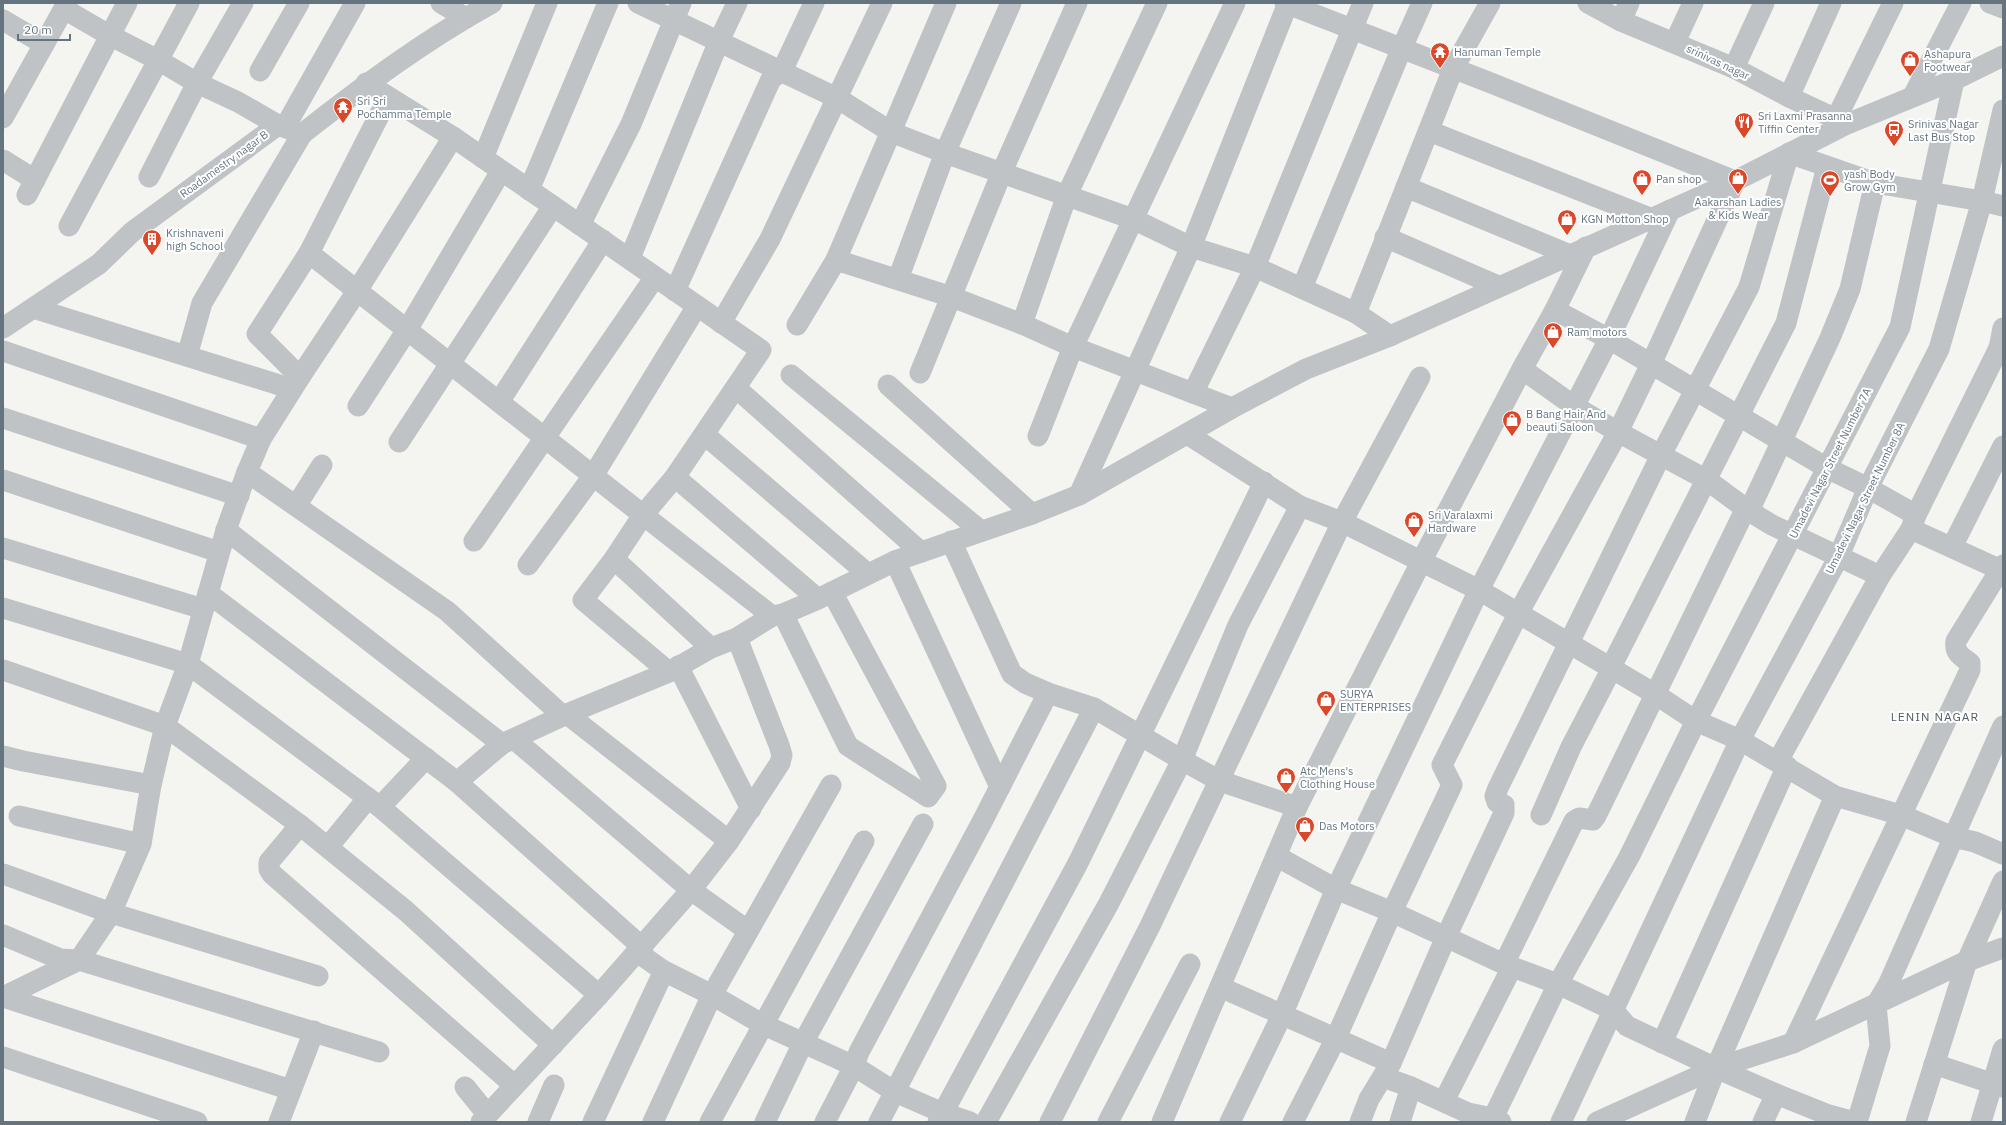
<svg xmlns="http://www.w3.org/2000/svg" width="2006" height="1125" font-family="'IBM Plex Sans',sans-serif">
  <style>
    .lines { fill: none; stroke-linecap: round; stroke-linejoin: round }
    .minor { stroke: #bfc3c6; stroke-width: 21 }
    .labels { text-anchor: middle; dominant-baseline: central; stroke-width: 4; stroke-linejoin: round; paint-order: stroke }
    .poi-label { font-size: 11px; fill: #647580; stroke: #fff; text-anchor: start }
    .street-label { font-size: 11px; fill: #647580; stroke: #fff }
    .neighbourhood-label { font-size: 12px; letter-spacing: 1px; fill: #515e65; stroke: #fff }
  </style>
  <rect width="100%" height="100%" fill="#f4f4f0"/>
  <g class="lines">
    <g class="minor">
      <polyline points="441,3 466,18"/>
      <polyline points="638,3 837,98 891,132 945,153 1133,219 1191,247 1255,267 1356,313 1390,336"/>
      <polyline points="1285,3 1491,83 1735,181 1651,364 1618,432 1519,612 1442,765 1452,785 1392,912 1336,1038 1293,1122"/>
      <polyline points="1588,3 1621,21 1734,68 1789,97 1847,124"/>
      <polyline points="1990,3 2003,8"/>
      <polyline points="64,9 109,35 158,60 197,83 238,102 278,125"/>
      <polyline points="3,20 44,44"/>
      <polyline points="1621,21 1629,3"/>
      <polyline points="1675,42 1693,3"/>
      <polyline points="1734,68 1764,3"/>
      <polyline points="260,71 299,3"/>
      <polyline points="366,83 453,137 761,350 675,477 643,515 614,559 583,600 669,672"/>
      <polyline points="1913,96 1961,3"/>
      <polyline points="1789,97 1831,3"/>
      <polyline points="3,118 67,3"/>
      <polyline points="1836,119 1893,3"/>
      <polyline points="285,127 355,3"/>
      <polyline points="1429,131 1650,218"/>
      <polyline points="483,158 547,3"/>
      <polyline points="3,160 35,180"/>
      <polyline points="149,177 197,83 243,3"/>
      <polyline points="1406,187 1570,255"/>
      <polyline points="529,190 608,3"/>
      <polyline points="27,195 127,3"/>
      <polyline points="580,225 631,124 681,3"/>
      <polyline points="69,226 189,3"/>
      <polyline points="1385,237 1498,286"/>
      <polyline points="309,253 772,616"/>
      <polyline points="630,258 719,41 737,3"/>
      <polyline points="836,260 952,297 1022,324 1073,347 1232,408"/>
      <polyline points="898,279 945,153 1011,3"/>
      <polyline points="1302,288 1401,50 1422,3"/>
      <polyline points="675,291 771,79 782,71 814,3"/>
      <polyline points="33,308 292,389"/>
      <polyline points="1555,310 1609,339 1827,468 1868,488 1916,515 1911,529 1880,576 1778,761"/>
      <polyline points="1356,313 1453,69 1490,3"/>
      <polyline points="721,323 770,239 882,3"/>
      <polyline points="1022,324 1067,195 1157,3"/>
      <polyline points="797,325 836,260 946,3"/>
      <path d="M3,328L99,264L132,232L278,125L302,134C363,86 425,40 492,3"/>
      <polyline points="3,351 261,439"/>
      <polyline points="187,356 202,303 302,134"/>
      <polyline points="1522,369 1574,406 1618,432 1707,480 1749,511 1772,525 1880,576"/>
      <polyline points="920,373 1002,172 1077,3"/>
      <polyline points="791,375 981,531"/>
      <polyline points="300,377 357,291 453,137"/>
      <polyline points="888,385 1032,514"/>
      <polyline points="736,388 921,552"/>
      <polyline points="1193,393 1255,267 1363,3"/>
      <polyline points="499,402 603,240"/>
      <polyline points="358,406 407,330 501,171"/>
      <polyline points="3,418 239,496"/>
      <polyline points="1187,434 1300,506 1342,522 1479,590 1655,694 1696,721 1740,740 1835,796 1901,815 1953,837 1975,842 2003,854"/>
      <polyline points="705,435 868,574"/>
      <polyline points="1038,436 1073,347 1235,3"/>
      <polyline points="399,442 553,206"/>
      <polyline points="247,472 447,611 563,716"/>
      <polyline points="675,477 818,599"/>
      <polyline points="3,480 219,552"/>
      <polyline points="1079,495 1191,247 1288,3"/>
      <polyline points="296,506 322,465"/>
      <polyline points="1749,511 1830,338 1850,289 1875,183"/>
      <polyline points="1916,515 1999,348 2003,328"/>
      <polyline points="1911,529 2003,571"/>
      <polyline points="226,530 502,744"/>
      <polyline points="474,541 655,277"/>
      <polyline points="951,541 1012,674 1025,683 1048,693 1094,708 1182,760 1220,781 1297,807"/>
      <polyline points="1952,547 2003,446"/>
      <polyline points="3,548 203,609"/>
      <polyline points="614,559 711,648"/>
      <polyline points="895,561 1000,787"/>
      <polyline points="528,565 593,476 697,306"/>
      <polyline points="208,593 457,782 642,947 644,957 664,971 712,995 762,1024 854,1066 895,1092 943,1113 970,1122"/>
      <polyline points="3,608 188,664 380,807 599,995"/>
      <polyline points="783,614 848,746 928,797 936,786 832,592"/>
      <polyline points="678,666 751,809"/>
      <polyline points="1610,669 1786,323 1827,167"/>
      <polyline points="3,670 165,726 300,825 406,911 553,1045"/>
      <polyline points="567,714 729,841"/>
      <polyline points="514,739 691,890 747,930"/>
      <polyline points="3,756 23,761 151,785"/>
      <polyline points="457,782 502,744 567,714 669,672 711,648 737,638 772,616 783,614 818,599 895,561 1032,514 1079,495 1232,408 1306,369 1390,336 1735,181 1847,124 1954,80 2003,56"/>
      <polyline points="380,807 426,758"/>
      <polyline points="1541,815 1571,747 1611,670"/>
      <polyline points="19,816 141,844"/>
      <polyline points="300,825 269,862 269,869 272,874 514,1085"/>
      <polyline points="328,847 368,798"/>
      <polyline points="1276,856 1336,889 1392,912 1504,964 1558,984 1613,1010 1627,1026 1716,1068 1776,1094 1826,1114 1855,1122"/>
      <polyline points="3,874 111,913 318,976"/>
      <polyline points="3,935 60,959 79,960 379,1052"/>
      <polyline points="1504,964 1574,821 1579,818 1593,820 1596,816 1746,508"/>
      <polyline points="1220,987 1391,1063"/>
      <polyline points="3,997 79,960 111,913 141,844 151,785 165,726 188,664 226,530 247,472 261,439 300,377 257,334 309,253 388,98"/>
      <polyline points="3,997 291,1090"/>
      <polyline points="1662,1043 1787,766"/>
      <path d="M1793,1043L1970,670V663C1961,656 1954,653 1956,641L2003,565"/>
      <polyline points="3,1057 197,1122"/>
      <polyline points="1934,1064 2003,1087"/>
      <polyline points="1383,1077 1411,1087 1468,1113 1493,1118 1501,1122"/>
      <polyline points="465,1087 487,1114"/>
      <polyline points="1444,1101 1512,967"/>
      <polyline points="1493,1118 1558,984 1629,857 1696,721 1900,327 1954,80"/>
      <polyline points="279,1122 314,1031"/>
      <polyline points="481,1122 599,995 691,890 729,841 780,763 782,755 779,745 737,638"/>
      <polyline points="538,1122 554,1085"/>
      <polyline points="593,1122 664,971"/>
      <polyline points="653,1122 712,995 831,785"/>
      <polyline points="710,1122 864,841"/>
      <polyline points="765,1122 803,1043 923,824"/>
      <polyline points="825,1122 854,1066 859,1052 983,820 1048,693"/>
      <polyline points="879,1122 1094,708"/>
      <polyline points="938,1122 1078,863 1264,482"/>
      <polyline points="986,1122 1109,903 1182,760 1238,625 1300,506"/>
      <polyline points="1050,1122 1150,926 1342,522 1420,377"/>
      <polyline points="1108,1122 1190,964"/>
      <polyline points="1162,1122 1297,807 1422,560 1522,369 1555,310 1586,247"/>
      <polyline points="1230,1122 1282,1015 1336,889 1479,590 1609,339 1670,210"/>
      <polyline points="1360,1122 1369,1099 1391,1063 1446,937 1504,813 1504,805 1497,802 1495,796 1498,788 1661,455 1749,287 1789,153 1875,183 1982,201 2003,206"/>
      <polyline points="1400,1122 1411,1087"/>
      <polyline points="1561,1122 1740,740 1838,558 1868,488 1939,349 1982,201 2003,110"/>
      <polyline points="1597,1122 1716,1068 1793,1043 1967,961 2003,948"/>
      <polyline points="1695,1122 1716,1068 1835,796"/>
      <polyline points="1763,1122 1776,1094"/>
      <polyline points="1857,1122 1880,1046 1876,1005 1888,985 2003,726"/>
      <polyline points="1916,1122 1967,961 2003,881"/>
      <polyline points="1981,1122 2003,1049"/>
    </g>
  </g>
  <defs>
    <symbol id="temple-pin" viewBox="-11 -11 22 30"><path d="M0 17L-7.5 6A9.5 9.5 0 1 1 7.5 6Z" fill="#da4829" stroke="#fff"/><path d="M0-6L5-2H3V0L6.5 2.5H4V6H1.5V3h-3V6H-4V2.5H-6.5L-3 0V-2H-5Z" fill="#fff"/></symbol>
    <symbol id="shop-pin" viewBox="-11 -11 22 30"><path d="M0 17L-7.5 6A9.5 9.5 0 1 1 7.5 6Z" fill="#da4829" stroke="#fff"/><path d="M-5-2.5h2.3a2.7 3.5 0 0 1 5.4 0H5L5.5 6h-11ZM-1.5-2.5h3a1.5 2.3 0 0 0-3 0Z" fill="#fff"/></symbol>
    <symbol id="restaurant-pin" viewBox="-11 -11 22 30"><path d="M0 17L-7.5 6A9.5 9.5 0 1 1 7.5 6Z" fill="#da4829" stroke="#fff"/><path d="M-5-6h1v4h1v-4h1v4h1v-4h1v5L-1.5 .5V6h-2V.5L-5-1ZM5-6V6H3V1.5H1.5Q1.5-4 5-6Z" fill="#fff"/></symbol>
    <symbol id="bus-pin" viewBox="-11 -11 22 30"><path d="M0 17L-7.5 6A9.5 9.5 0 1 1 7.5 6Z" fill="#da4829" stroke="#fff"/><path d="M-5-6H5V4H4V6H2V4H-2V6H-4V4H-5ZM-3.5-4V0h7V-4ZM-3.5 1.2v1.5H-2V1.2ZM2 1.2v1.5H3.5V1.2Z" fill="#fff"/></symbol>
    <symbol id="stadium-pin" viewBox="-11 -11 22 30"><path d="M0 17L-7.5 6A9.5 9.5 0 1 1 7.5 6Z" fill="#da4829" stroke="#fff"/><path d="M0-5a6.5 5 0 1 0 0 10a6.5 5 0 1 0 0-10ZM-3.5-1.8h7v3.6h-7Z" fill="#fff"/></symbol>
    <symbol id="building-pin" viewBox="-11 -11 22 30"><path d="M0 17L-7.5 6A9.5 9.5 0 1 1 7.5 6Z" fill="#da4829" stroke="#fff"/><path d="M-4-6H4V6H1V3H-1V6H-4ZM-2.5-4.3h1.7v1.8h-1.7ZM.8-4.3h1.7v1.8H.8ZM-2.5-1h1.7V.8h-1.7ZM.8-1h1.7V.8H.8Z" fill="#fff"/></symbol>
  </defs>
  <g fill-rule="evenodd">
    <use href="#temple-pin" x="1429" y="41" width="22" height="30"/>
    <use href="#shop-pin" x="1899" y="49" width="22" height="30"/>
    <use href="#temple-pin" x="332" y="96" width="22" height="30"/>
    <use href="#restaurant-pin" x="1733" y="111" width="22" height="30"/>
    <use href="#bus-pin" x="1883" y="119" width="22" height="30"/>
    <use href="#shop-pin" x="1727" y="167" width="22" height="30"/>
    <use href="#shop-pin" x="1631" y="168" width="22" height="30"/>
    <use href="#stadium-pin" x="1819" y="169" width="22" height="30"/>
    <use href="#shop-pin" x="1556" y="208" width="22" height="30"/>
    <use href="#building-pin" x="141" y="228" width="22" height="30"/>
    <use href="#shop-pin" x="1542" y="321" width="22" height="30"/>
    <use href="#shop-pin" x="1501" y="409" width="22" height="30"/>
    <use href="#shop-pin" x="1403" y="510" width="22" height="30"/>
    <use href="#shop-pin" x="1315" y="689" width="22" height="30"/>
    <use href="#shop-pin" x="1275" y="766" width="22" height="30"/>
    <use href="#shop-pin" x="1294" y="815" width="22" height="30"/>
  </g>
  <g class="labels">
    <g class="poi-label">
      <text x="1454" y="52">Hanuman Temple</text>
      <text x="1924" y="54">Ashapura<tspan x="1924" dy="13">Footwear</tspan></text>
      <text x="357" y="101">Sri Sri<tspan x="357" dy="13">Pochamma Temple</tspan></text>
      <text x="1758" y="116">Sri Laxmi Prasanna<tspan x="1758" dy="13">Tiffin Center</tspan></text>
      <text x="1908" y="124">Srinivas Nagar<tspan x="1908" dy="13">Last Bus Stop</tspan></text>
      <text x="1844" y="174">yash Body<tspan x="1844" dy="13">Grow Gym</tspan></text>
      <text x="1656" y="179">Pan shop</text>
      <text x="1738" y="202" text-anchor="middle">Aakarshan Ladies<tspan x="1738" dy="13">&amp; Kids Wear</tspan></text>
      <text x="1581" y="219">KGN Motton Shop</text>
      <text x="166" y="233">Krishnaveni<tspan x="166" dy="13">high School</tspan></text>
      <text x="1567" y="332">Ram motors</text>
      <text x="1526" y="414">B Bang Hair And<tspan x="1526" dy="13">beauti Saloon</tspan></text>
      <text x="1428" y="515">Sri Varalaxmi<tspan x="1428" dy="13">Hardware</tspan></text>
      <text x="1340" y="694">SURYA<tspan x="1340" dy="13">ENTERPRISES</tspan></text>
      <text x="1300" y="771">Atc Mens's<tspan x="1300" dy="13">Clothing House</tspan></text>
      <text x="1319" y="826">Das Motors</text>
    </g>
    <g class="street-label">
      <text transform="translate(1718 62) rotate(25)">srinivas nagar</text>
      <text transform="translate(224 164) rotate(-36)">Roadamestry nagar B</text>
      <text transform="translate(1830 463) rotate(-63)">Umadevi Nagar Street Number 7A</text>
      <text transform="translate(1865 498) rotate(-64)">Umadevi Nagar Street Number 8A</text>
    </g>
    <g class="neighbourhood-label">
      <text x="1935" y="716">LENIN NAGAR</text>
    </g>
  </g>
  <rect width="2006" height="1125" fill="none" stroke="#647580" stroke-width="8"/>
  <path d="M18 34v6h52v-6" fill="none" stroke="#647580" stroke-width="2"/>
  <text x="24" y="34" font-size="12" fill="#647580" stroke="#ffffff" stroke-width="3" paint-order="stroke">20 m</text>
</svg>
